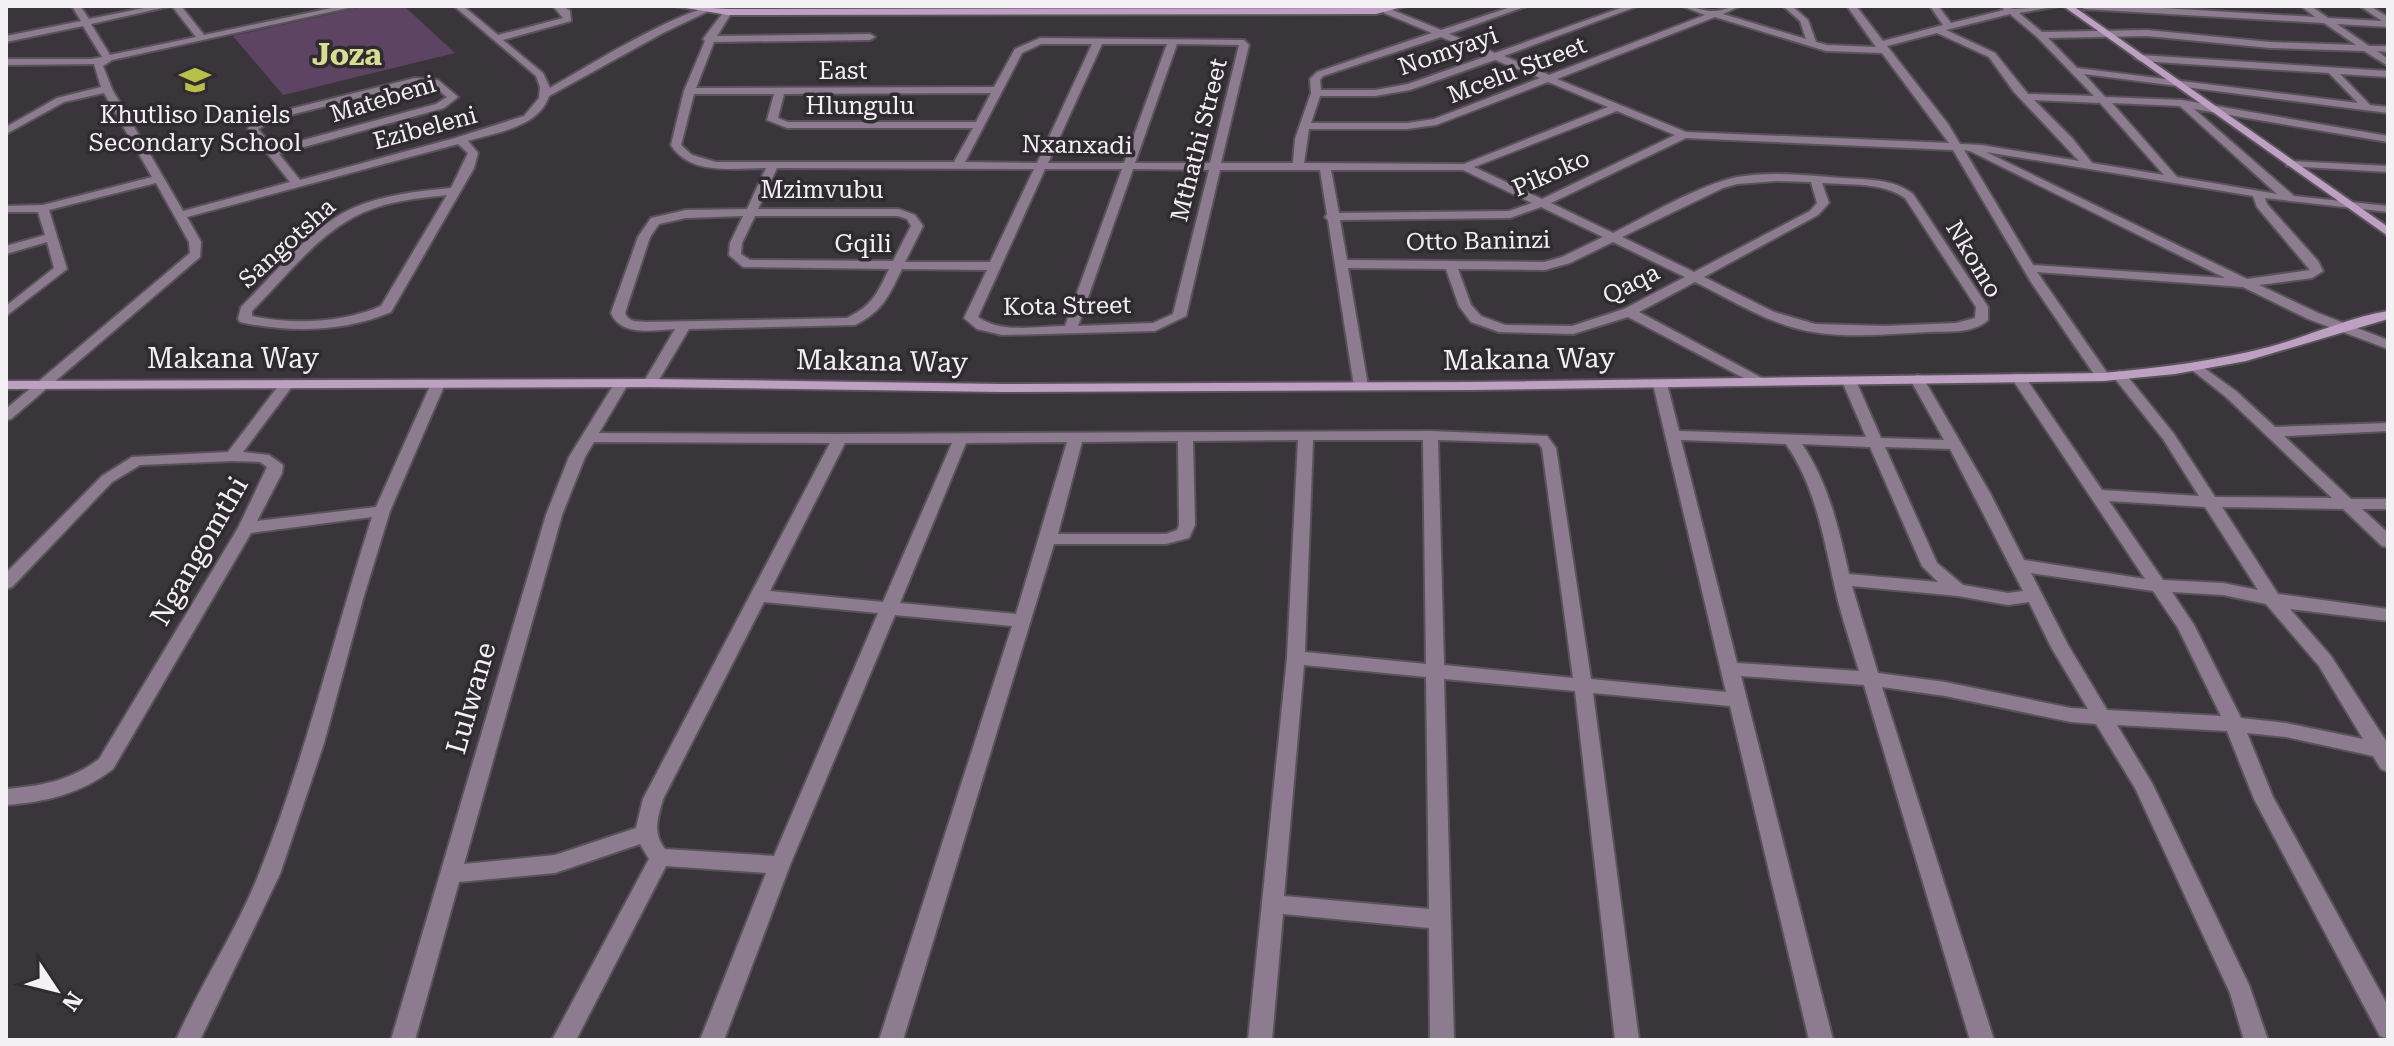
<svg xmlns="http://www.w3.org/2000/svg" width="2394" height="1046" font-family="'Roboto Serif',serif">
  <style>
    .green { fill: #5e4463 }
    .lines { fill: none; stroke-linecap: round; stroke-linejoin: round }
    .street-casing { stroke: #585359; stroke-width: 4 }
    .secondary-casing { stroke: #585359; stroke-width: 4 }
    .street { fill: #8d7b90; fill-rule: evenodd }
    .secondary { fill: #bda0c2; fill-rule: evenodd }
    .labels { text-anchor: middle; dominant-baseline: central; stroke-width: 7; stroke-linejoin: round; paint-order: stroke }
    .far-street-label { font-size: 24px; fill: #f4f1f5; stroke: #302b30 }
    .far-poi-label { font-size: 24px; fill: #f4f1f5; stroke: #302b30 }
    .street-label { font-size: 28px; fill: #f4f1f5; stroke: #302b30 }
    .far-district-label { font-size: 30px; font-weight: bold; fill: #d7de90; stroke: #302b30 }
  </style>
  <rect width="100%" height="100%" fill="#3a353b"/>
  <polygon class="green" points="367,6 404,6 455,53 283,95 233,36"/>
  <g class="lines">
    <defs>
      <g id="street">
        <path d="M72,6H80L89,19L154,6H171L91,24L110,55L196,37L172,6H181L204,35L341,6H357L112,60L103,66L112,89L183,211L290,182L248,129L250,123L270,114L415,78L438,80L458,97L444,108L279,154L300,180L455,138L524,116L539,98L540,87L536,76L454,6H463L498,35L563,18L553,6H563L570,11L571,21L503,40L543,73L550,88C585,68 684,6 719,6L663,33L549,96C538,128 496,132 468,141L478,153L474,168L391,312C345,332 288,333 240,322L238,319L241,307C275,274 309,228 353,208C383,195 418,191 451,188L468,153L458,144L187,217L201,242L200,257L11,419L6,420V409L190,253L189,242L156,183L49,210L67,269L6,316V306L54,268L47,242L6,254V246L45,235L38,212H6V206L43,205L152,177L104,93L64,102L6,134V127L57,98L101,87L94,64L6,65V59H91L102,57L83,26L6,42V36L81,21ZM415,84L432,85L447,97L436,104L274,148L258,129L278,118ZM447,195L381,306C343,323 292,325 252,316V311C286,277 318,233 362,213C389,201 418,198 447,195Z"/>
        <path d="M1514,6H1527L1449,34L1495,53L1626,6H1638L1504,56L1549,75L1705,15L1682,6C1692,6 1706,12 1714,11C1723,11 1731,6 1740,6L1723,14L1806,39L1800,21L1783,6H1792L1808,20L1816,42L1827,45L1876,47L1847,6H1856L1883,41L1943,25L1930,6H1938L1951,23L2004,10L2001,6L2014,9L2059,6L2019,13L2042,32L2147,30L2270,42L2356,45L2324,23L2084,9L2080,6H2129L2315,17L2301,6H2311L2328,18L2382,21L2360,6H2370L2388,17V27L2337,24L2369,46H2388V52L2377,51L2388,59V66L2364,51L2270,48L2147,36L2048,38L2077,68L2358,103L2329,73L2140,61L2135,58L2140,55L2388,71V77L2340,74L2370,105L2388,107V113L2084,74L2105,97L2182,100L2388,136V142L2194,109L2294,196L2388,206V212L2265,198L2267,204L2318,261L2323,271L2312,278L2259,285L2318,313L2388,340V349L2308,319L2243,287L2037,272L2110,377L2108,380H2098L2031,282L1953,150L1686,138L1551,203L1613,233C1649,215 1699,185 1737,177C1771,171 1807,175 1842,178C1867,180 1892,178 1913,194L1988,307V320C1973,334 1949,331 1929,332C1885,334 1838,340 1795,328C1759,318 1728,298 1695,282L1639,312L1762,378L1764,381L1762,384L1757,385L1628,317L1573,334L1499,332L1471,322L1459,306L1446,269L1348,268L1368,386L1361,390L1354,386L1328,220L1325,217L1327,214L1320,170H1220L1186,316L1155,331L1002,335L977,329L964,318L987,270L902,269C888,297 884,310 855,325L689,329L657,383L650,387L643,383L675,329C654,330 621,337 611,313L638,237L651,218L686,210L747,209L766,168C735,168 690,176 671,145L684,91L705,41L703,39L725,10L732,12L717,36L870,34L875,37L870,40L714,42L696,88L994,87L1015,49L1040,38L1244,40L1249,45L1221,163H1293L1295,139L1311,93L1310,79L1317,72L1432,33L1384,13V9H1390L1441,30ZM2010,14L2037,37L2094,96L2028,94L1995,53L1946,30ZM1715,17L1826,51L1882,53L1949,143L1686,132L1557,79ZM1937,33L1989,57L2014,92L2079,161L1981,145L1960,144L1948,124L1887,46ZM1441,37L1487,56L1408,84L1375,90H1321L1320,80L1323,76ZM1041,44H1092L1037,163L965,162L1022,53ZM1102,44H1167L1124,163H1048ZM1177,44L1239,45L1210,163H1135ZM1495,60L1540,78L1434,119L1407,123H1311L1320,96H1375L1410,90ZM1548,82L1608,107L1464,164L1304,163L1309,129H1407L1436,125ZM991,93L976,122H788L778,118L784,94ZM694,94H774L767,120L787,128H973L954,162H716L692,155L681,145ZM2034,100L2100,103L2164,175L2092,163L2072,138ZM2112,103L2180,106L2277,194L2177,177ZM1617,111L1675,135L1542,199L1474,167ZM1964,150L1970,151L2225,278L2033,265ZM1986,152L2253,196L2257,207L2310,270L2247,279ZM777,168L1034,169L990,262H905L923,226L915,215L899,209H758ZM1045,169H1122L1065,326C1037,326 1001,334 978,317ZM1133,169L1209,170L1173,314L1153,323L1078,326ZM1331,170H1463L1532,203L1509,211L1339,213ZM1777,181L1811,182L1817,203L1810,211L1694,272L1622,237L1723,188L1737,184ZM1822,183C1849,185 1882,182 1905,198L1976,307L1975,318L1956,323L1885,326L1815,324L1774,312L1704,277L1818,215L1829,203ZM1541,207L1603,237L1562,257L1544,262L1347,260L1340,220L1510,218ZM743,216L730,243L729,255L743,267L889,269C877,294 873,305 847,318L647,322C638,321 629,323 625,313L650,237L659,224L686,218ZM755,216H898L907,219L911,226L893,261L750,260L741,254L742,243ZM1613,242L1685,277L1624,309L1572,326L1505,325L1481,316L1471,305L1458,269L1545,270L1570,263Z"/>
        <polygon points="2291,161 2388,166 2388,172 2287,166 2286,164"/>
        <path d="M2197,363L2236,391L2275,427L2388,423V431L2284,436L2351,499H2388V509H2362L2388,533V547L2382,546L2343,509L2222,507L2278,594L2388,609V621L2290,609L2331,656L2388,744V772L2381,769L2373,756L2286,737L2247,733L2273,797L2388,1006V1039L2380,1036L2254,799L2227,731L2117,725L2153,785L2249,985L2268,1040H2244L2230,993L2135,788L2096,724L2071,722L1945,696L1882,687L1994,1040H1970L1864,685L1741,676L1833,1040H1809L1730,706L1593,693L1639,1040H1615L1575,691L1444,679L1454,1040H1430L1429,928L1283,914L1272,1040H1248L1287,658L1298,440L1193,441L1195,525L1189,538L1166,544H1054L903,1040H879L1012,626L895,615L790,865L724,1040H700L766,873L666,866L576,1040H552L649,859L640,844L555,873L459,882L415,1040H391L546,515L569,457L616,381L621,380L628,384L599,433L840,434L1430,431L1547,436L1556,448L1591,679L1726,692L1653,384L1655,381L1660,380L1667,384L1679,431L1866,437L1842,381L1849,377L1856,381L1881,438L1944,440L1910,379L1917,375L1922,376L1990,493L2024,560L2145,579L2011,377L2013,374H2023L2102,490L2199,496L2163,439L2112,375L2119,371L2124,372L2174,434L2215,497L2332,498L2226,397L2192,370L2190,367ZM1313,440H1423L1426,664L1305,652ZM1438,440L1538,443L1542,448L1573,678L1444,665ZM1681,440L1786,444C1818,490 1825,547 1838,601C1844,624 1852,648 1859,671L1737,663ZM1178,441L1179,525L1177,530L1166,534H1058L1082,442ZM594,442L830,443L643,799L636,828L555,855L464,864L562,515L585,457ZM1067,442L1016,614L900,603L966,443ZM845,443H952L883,602L770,591ZM1802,444L1870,447L1922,566L1938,582L1849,574C1839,529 1828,482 1802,444ZM1885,447L1950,449L2023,591L2008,593L1963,585L1937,563ZM2109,501L2205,507L2258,590L2223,583L2163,580ZM2031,573L2153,591L2178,628L2221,716L2107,710L2068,645ZM1852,586L1958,596L2008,605L2029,602L2051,647L2088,709L2071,708L1945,682L1878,673ZM2172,592L2223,595L2266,604L2319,666L2363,739L2286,723L2241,718L2194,625ZM764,602L878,613L774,856L665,849C652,833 658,817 663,799ZM1304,665L1426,677L1429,909L1284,896Z"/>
        <path d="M287,380L294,384L243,452L269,455L283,465L282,473L257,521L376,507L431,384L438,380L445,384L390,511L363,599L324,743L280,874L200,1040H176C201,983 238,929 260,871C306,756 334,635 372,517L251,533L113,769C81,794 45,802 6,805V789C41,786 70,781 99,759L238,528L267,467L260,462L232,461L140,465L112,482L12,587L6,589V573L102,476L132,457L228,452L282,381Z"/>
      </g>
      <g id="secondary">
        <polygon points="674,6 728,9 1376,8 1406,6 1376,14 728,15"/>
        <polygon points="2063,6 2073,6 2388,227 2388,236"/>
        <path d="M2388,311V319L2246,361L2175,374L2103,381L1470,390L1001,392L650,387L6,389V381L650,379L1001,384L1470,382L2103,373C2159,368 2215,361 2269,347C2309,336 2347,318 2388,311Z"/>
      </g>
    </defs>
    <use href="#street" class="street-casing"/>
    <use href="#secondary" class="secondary-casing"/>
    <use href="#street" class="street"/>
    <use href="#secondary" class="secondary"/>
  </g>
  <defs>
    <symbol id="school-bare" viewBox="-9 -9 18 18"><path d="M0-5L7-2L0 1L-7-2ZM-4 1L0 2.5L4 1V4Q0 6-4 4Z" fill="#b9c046" stroke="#302b30" stroke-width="2.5" paint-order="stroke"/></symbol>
  </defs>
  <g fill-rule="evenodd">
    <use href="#school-bare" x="173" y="58" width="44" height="44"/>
  </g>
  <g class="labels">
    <g class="far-street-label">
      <text transform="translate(1448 51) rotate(-19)">Nomyayi</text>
      <text transform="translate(1517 70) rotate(-21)">Mcelu Street</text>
      <text x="843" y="71">East</text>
      <text transform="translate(383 99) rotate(-17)">Matebeni</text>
      <text x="860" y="106">Hlungulu</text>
      <text transform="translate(425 128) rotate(-15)">Ezibeleni</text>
      <text transform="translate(1199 140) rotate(-76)">Mthathi Street</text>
      <text transform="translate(1077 145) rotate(1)">Nxanxadi</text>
      <text transform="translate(1551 173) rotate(-24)">Pikoko</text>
      <text x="822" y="190">Mzimvubu</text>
      <text transform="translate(1478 241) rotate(-1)">Otto Baninzi</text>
      <text transform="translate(287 243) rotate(-42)">Sangotsha</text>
      <text x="863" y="244">Gqili</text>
      <text transform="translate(1974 259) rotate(59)">Nkomo</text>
      <text transform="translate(1631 284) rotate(-27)">Qaqa</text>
      <text transform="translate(1067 306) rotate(-1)">Kota Street</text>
    </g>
    <g class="far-poi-label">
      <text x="195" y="115">Khutliso Daniels<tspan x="195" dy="28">Secondary School</tspan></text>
    </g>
    <g class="street-label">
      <text x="233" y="358">Makana Way</text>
      <text transform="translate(1529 359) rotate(-1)">Makana Way</text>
      <text transform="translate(882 361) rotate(1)">Makana Way</text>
      <text transform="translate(199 551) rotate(-60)">Ngangomthi</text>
      <text transform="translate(471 698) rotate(-74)">Lulwane</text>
    </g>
    <g class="far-district-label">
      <text x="347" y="54">Joza</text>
    </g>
  </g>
  <rect width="2394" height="1046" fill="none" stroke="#f4f1f5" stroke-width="16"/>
  <g transform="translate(56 990) rotate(125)" stroke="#302b30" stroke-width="6" paint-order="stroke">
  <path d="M0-6L14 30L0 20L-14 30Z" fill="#f4f1f5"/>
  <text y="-12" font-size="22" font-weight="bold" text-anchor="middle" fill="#f4f1f5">N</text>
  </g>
</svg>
